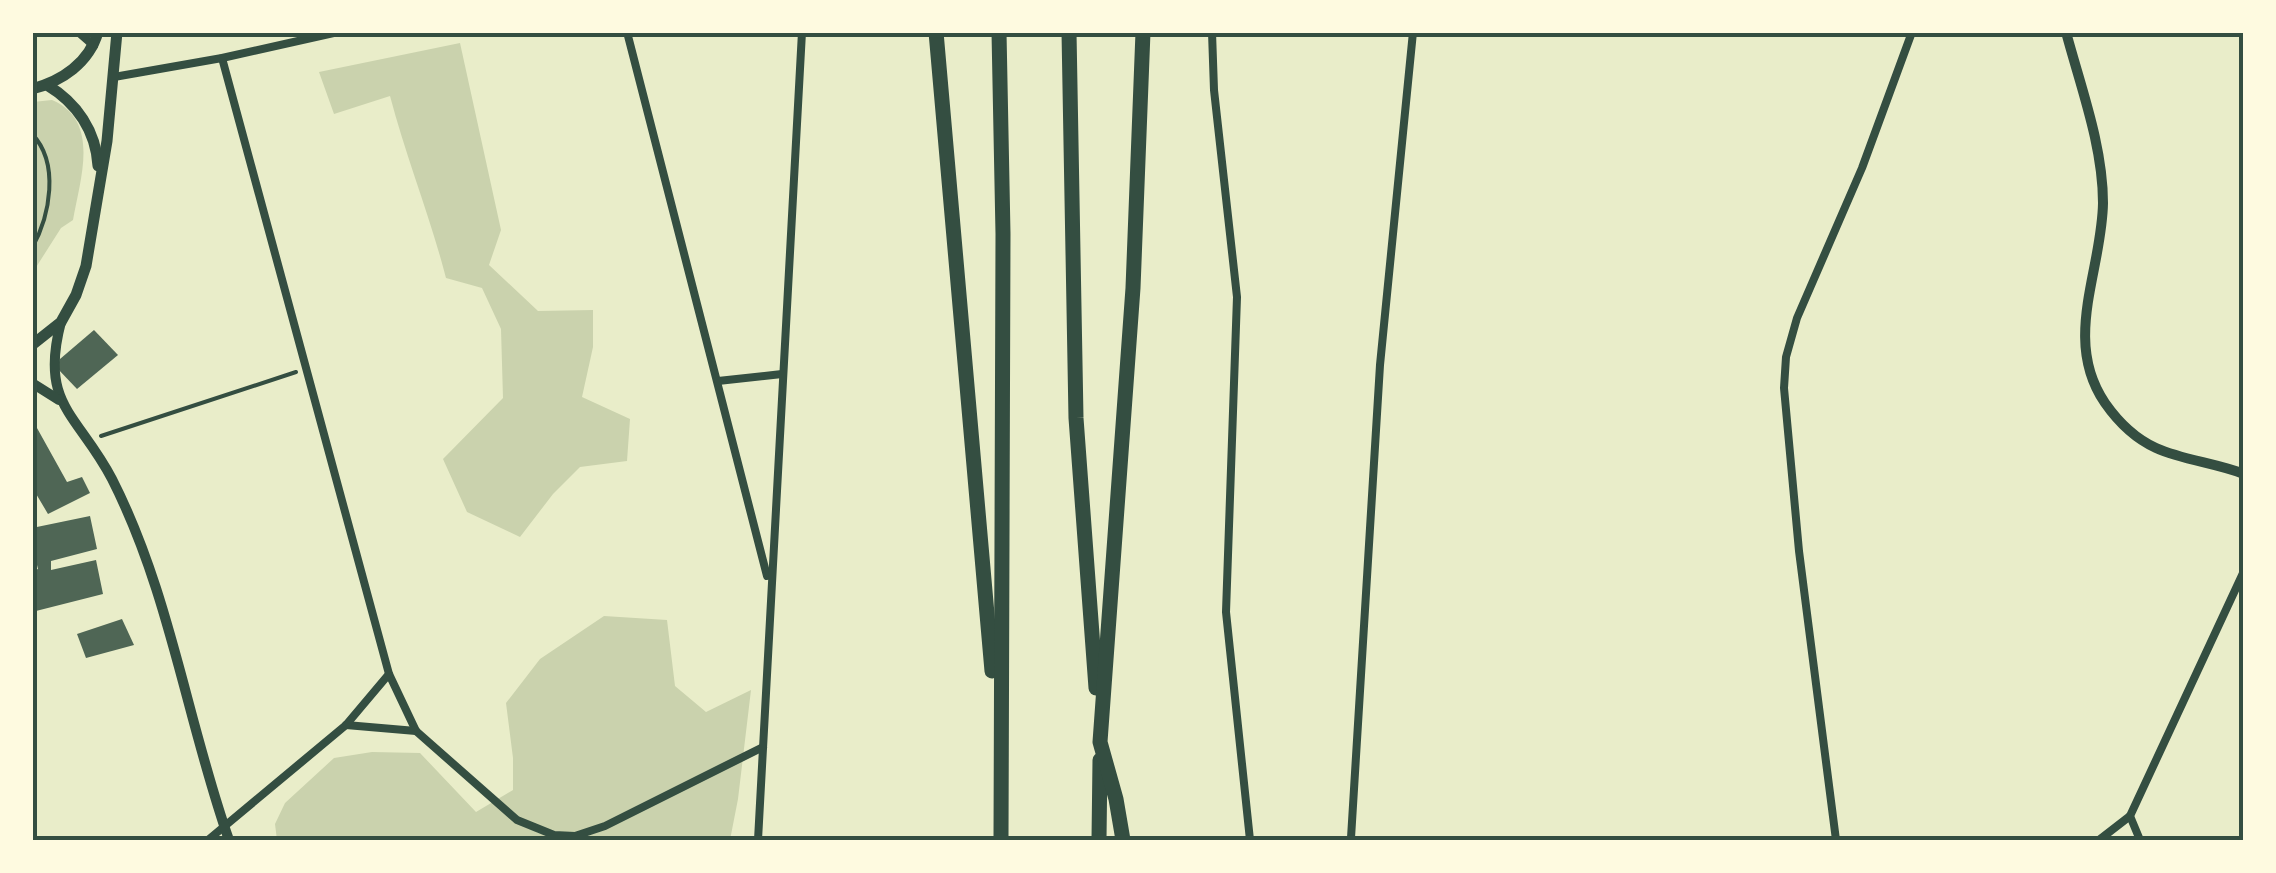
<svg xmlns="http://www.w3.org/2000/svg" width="2276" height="873" font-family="'Varela Round',sans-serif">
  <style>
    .green { fill: #cad2ad }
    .building { fill: #4f6655 }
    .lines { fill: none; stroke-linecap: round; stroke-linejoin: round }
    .path { stroke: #344e41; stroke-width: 4 }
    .minor { stroke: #344e41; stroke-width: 8 }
    .tertiary { stroke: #344e41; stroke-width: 10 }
    .secondary { stroke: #344e41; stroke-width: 11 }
    .motorway { stroke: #344e41; stroke-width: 15 }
    .neatline { fill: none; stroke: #344e41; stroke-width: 4 }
  </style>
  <rect width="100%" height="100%" fill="#e9edc9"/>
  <g class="green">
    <path d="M460,43L501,230L489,265L538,311L593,310V347L582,397L630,419L627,461L580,467L553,494L520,537L467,512L443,459L503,398L501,329L482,288L446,278C430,216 406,157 390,96L334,114L319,72Z"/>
    <path d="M52,100C101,121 80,179 73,220L61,228L33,272V102Z"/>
    <polygon points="604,616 667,620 675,686 706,712 751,690 738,799 730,840 277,840 275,824 285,803 334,758 372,752 420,753 476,812 513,790 513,758 506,703 540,659"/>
  </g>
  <g class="building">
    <polygon points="94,330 118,355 77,389 57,368 60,359"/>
    <polygon points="32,419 67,482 82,477 90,493 48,514 32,487"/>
    <polygon points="90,516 97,549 51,561 51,570 96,560 103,594 32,612 32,571 38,569 36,561 32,562 32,528"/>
    <polygon points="122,619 134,645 86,658 77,634"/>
  </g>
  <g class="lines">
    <g class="path">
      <path d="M32,134C60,163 50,216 32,248"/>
      <polyline points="101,436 296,372"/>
    </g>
    <g class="minor">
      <polyline points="78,32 94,46"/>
      <polyline points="627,32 767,576"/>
      <polyline points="1212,32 1214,90 1237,297 1226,612 1250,840"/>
      <polyline points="222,58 389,674 416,731 517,820 554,835 575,836 605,826 763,747"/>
      <polyline points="114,77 222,58 338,32"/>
      <polyline points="718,381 782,374"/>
      <polyline points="346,725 416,731"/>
      <polyline points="2130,816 2140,840"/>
      <polyline points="1351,838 1380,365 1413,32"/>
      <polyline points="208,840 346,725 389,674"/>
      <polyline points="758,840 802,32"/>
      <polyline points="1836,840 1799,551 1784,388 1786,357 1797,318 1862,168 1912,32"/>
      <polyline points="2099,840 2130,816 2244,571"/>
    </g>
    <g class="tertiary">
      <path d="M2066,32C2081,88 2103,146 2103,203C2102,271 2062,340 2105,403C2119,423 2134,438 2156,448C2183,460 2215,463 2244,474"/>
      <path d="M61,322C39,405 78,414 112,479C170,593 187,721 229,840"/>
      <polyline points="32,383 59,400"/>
    </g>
    <g class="secondary">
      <path d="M47,85C77,103 96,131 98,166"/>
      <path d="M32,89C62,81 89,63 98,32"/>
      <polyline points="32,345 61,322 76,295 86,266 107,141 117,32"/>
    </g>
    <g class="motorway">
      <polyline points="936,32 992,671"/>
      <polyline points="999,32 1003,234 1001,840"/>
      <polyline points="1069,32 1076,418 1096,688"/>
      <polyline points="1099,840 1100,760"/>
      <polyline points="1123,840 1116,799 1100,742 1133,288 1143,32"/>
    </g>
  </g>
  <rect width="2276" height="873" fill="none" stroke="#fefae0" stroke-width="70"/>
  <rect x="35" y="35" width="2206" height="803" class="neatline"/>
</svg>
